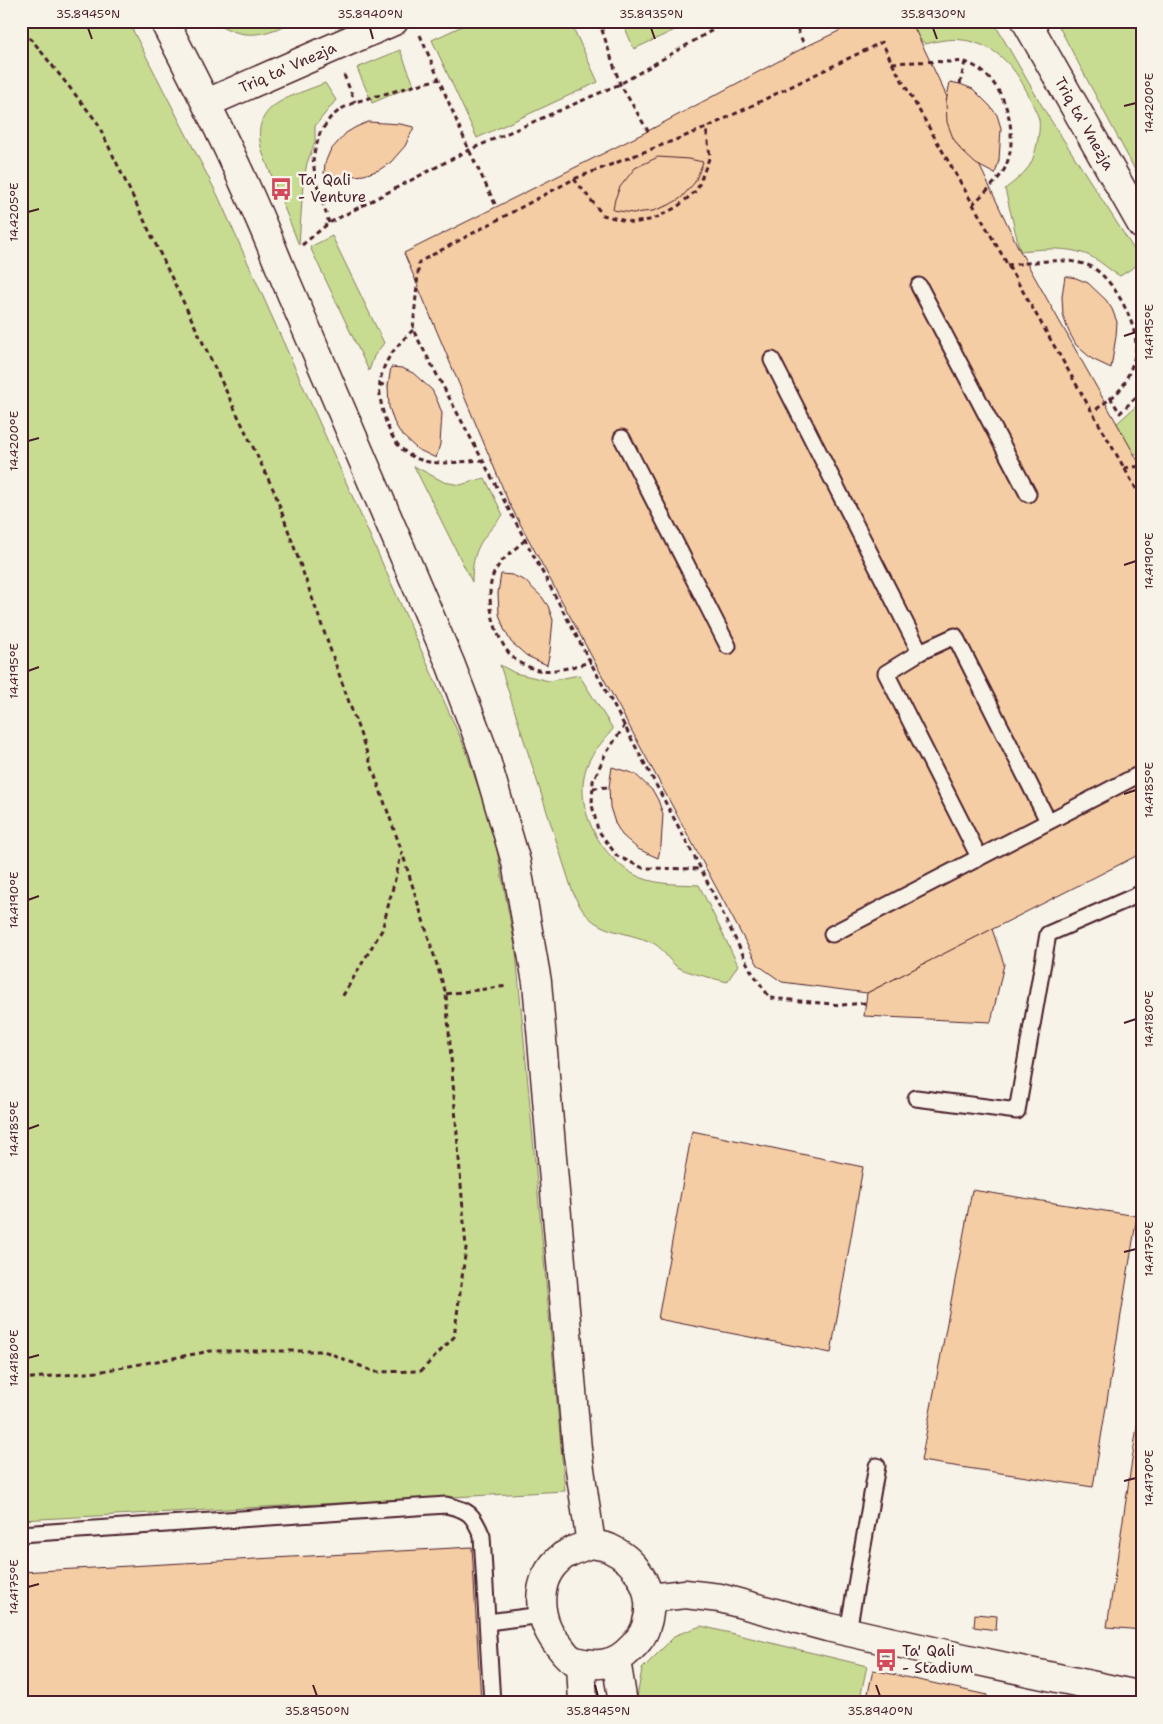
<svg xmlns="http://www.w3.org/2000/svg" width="1163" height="1724" font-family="'Shantell Sans',sans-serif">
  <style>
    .green { fill: #c7dc91; stroke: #887e5e }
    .building { fill: #f5cda5; stroke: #4a1f2b }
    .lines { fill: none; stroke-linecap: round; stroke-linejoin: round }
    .lane-casing { stroke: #4a1f2b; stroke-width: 19 }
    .street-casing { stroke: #4a1f2b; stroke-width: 31 }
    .path { stroke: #4a1f2b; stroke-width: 3; stroke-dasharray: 5 4; stroke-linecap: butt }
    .lane { stroke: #f7f3e8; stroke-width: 15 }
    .street { stroke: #f7f3e8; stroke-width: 28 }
    .ticks { fill: none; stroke: #4a1f2b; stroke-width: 2 }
    .labels { text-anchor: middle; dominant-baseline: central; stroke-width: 5; stroke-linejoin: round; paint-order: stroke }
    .street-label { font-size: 15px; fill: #4a1f2b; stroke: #f7f3e8 }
    .poi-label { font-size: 15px; fill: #4a1f2b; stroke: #f7f3e8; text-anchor: start }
    .neatline { fill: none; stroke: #4a1f2b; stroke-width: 2 }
    .ticks-label { font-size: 12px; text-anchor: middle; fill: #4a1f2b }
  </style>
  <rect width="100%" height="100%" fill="#f7f3e8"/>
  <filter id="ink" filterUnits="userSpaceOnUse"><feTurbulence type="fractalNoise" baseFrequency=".02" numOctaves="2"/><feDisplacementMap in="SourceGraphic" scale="10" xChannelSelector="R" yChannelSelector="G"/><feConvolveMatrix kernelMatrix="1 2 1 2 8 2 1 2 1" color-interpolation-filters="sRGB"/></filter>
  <g filter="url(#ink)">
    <g class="green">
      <polygon points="21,21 128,21 218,196 465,748 494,834 516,952 565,1491 21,1520"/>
      <path d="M213,21H296C264,35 245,42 213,21Z"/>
      <polygon points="473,21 570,21 598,82 477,138 432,40"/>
      <polygon points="622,21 694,21 634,49"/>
      <path d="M896,21H993L1045,111L1142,262L1120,276C1110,271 1101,261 1090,256C1068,246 1044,249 1020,251L1005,189C1014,182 1023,175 1030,165C1035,157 1041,130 1039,120C1038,115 1035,110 1033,105C1022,79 1007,54 979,44C962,37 942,39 926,44L899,25Z"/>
      <polygon points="1056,21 1142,21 1142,183"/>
      <polygon points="400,50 414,85 372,103 357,68"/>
      <path d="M325,83L336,100L315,126V142L307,163L303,185L299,245L263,154C247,104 289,98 325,83Z"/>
      <polygon points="332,236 384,343 374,356 369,371 310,247"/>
      <polygon points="1142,401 1142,452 1132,455 1115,425"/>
      <path d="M414,466L444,482L460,485L485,478L503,515C482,539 472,548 472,582Z"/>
      <path d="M500,665L515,673L549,681L579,675L613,729C606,738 597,747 591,757C567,799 600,862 642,878C660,885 680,884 699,885L738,965L727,982C717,979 683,972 676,966C666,958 663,947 651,942C613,927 590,935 572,890Z"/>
      <polygon points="701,1626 867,1666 859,1703 636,1703 642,1669 676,1635"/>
    </g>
    <g class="building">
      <polygon points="860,21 911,21 1020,251 1142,468 1142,853 867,993 782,982 758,965 509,503 404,253 648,131 805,47"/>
      <polygon points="950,82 960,84 973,89 990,106 997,115 1001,128 999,160 995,174 976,164 961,150 953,138 947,122 946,102"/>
      <polygon points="368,122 400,124 414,127 405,146 391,162 379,170 364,175 343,177 324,174 325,163 330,151 346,133 356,127"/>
      <polygon points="658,157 689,159 703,162 695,182 681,198 669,205 653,211 633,213 613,210 615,199 620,187 635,168"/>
      <polygon points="1065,276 1076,278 1088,283 1106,300 1112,309 1117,322 1116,336 1111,368 1092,359 1076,345 1069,332 1063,316 1062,296"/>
      <polygon points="391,367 402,368 413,373 432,390 437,400 442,413 440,444 436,458 417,449 401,434 394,422 389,407 388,386"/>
      <polygon points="501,574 512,575 524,580 542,597 548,606 553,620 550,651 547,665 527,656 511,642 504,629 499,614 498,593"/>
      <polygon points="612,767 635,774 653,791 658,800 663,814 661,845 658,858 638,849 622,835 615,823 610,807 609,787"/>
      <polygon points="992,929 1004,964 991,1022 864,1016 867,993"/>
      <polygon points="692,1131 863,1167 831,1353 658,1319"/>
      <polygon points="972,1190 1137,1216 1093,1487 921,1461"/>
      <polygon points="1142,1393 1142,1630 1107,1627"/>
      <polygon points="472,1547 481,1703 21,1703 21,1572"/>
      <polygon points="975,1614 997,1616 996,1630 974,1627"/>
      <polygon points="873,1670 987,1695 986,1703 866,1703"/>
    </g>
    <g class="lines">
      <defs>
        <g id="lane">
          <polyline points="919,286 1028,494"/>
          <polyline points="772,360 920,652"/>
          <polyline points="622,438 728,646"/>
          <polyline points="979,857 886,673 920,652 955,636 1048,821"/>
          <polyline points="832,934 1142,773"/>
          <polyline points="916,1098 1017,1111 1048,934 1142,893"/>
          <path d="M21,1534L446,1505C469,1510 473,1514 482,1536L492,1703"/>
          <polyline points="488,1622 542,1615"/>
          <polyline points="848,1631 877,1466"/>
        </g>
        <g id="street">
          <path d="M164,21C206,101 246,181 279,265L450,663L483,750L516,862L537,982L577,1449L591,1544"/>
          <path id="s1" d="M1026,21L1142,225"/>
          <path id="s2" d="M207,103L394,21"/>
          <path d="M591,1544C596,1545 604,1546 609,1548C639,1562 657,1594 646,1626C643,1637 635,1645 626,1653C616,1662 605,1665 592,1664C585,1663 579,1663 573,1660C568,1658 563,1651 560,1647C537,1622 532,1579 563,1556C571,1551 581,1547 591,1544Z"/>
          <polyline points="650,1598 685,1594 720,1598 827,1627 964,1658 1142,1696"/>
          <polyline points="616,1660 623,1703"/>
          <polyline points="581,1663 583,1703"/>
        </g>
      </defs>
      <use href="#lane" class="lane-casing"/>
      <use href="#street" class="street-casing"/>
      <g class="path">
        <polyline points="599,21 620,84 648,131"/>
        <polyline points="794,21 805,47"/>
        <polyline points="21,33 32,40 97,122 275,493 402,852 382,930 342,997"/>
        <polyline points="420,35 469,150 496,206"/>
        <path d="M892,63C912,62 931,61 950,62C955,62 961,61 965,62C1005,75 1022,135 1004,170C996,183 984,193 973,204"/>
        <polyline points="344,75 355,102"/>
        <polyline points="960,84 965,62"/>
        <polyline points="574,179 603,215 633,223 654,219 677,207 697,190 710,156 706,128"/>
        <polyline points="329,223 315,178 313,157 320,133 330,118 341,109 355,102 439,79"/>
        <polyline points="302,245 329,223 469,150 620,84 728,21"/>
        <path d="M1007,265C1032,263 1060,257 1084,264C1110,270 1137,322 1136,347C1136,359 1129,373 1124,384C1118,395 1102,404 1093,412"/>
        <path d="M413,330C399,343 385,358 381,377C376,395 386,432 399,446C404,452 413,458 421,460C437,466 465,461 482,460"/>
        <polyline points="379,384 388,386"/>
        <polyline points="1110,397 1120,413 1142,391"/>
        <polyline points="1124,468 1142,466"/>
        <path d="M525,540C514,550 501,559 494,573C483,597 496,646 517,661C521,664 529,667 534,669C552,674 574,666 591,662"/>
        <polyline points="625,725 605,755 593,781 592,805 598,830 617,856 643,868 701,869"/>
        <polyline points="593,788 609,787"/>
        <polyline points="446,994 508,986"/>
        <polyline points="865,1003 841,1005 770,998 750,969 701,869 413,330 419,262 574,179 706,128 882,42 892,63 1142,499"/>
        <polyline points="21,1379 97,1372 211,1351 324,1351 375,1372 421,1371 454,1337 466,1248 446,994 402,852"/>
      </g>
      <use href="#lane" class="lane"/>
      <use href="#street" class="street"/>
    </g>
  </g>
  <path class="ticks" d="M88,28L92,39M370,28L373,39M651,28L655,39M933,28L937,39M1124,106L1136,103M28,212L39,209M1124,336L1136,332M28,441L39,438M1124,565L1136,561M28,671L39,667M1124,794L1136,790M28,900L39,896M1124,1023L1136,1019M28,1129L39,1125M1124,1252L1136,1249M28,1358L39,1355M1124,1481L1136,1478M28,1587L39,1584M313,1685L317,1696M595,1685L598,1696M876,1685L880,1696"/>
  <defs>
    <symbol id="bus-bare" viewBox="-9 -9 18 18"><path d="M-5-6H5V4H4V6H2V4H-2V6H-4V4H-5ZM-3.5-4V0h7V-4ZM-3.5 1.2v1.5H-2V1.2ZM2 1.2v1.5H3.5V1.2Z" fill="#d1495b" stroke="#f7f3e8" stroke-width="2.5" paint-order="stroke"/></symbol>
  </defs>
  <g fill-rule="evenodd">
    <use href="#bus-bare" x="265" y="173" width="32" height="32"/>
    <use href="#bus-bare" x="870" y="1644" width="32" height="32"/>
  </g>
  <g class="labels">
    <g class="street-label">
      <text stroke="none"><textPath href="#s2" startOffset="88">Triq ta' Vnezja</textPath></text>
      <text stroke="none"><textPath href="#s1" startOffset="118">Triq ta' Vnezja</textPath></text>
    </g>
    <g class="poi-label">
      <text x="298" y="180">Ta' Qali<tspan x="298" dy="17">- Venture</tspan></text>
      <text x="902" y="1651">Ta' Qali<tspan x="902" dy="17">- Stadium</tspan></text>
    </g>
  </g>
  <rect width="1163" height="1724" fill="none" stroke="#f7f3e8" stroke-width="55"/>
  <rect x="28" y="28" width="1108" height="1668" class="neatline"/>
  <g class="ticks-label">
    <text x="88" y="18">35.8945°N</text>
    <text x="370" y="18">35.8940°N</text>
    <text x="651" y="18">35.8935°N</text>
    <text x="933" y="18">35.8930°N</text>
    <text transform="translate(1149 103) rotate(-90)" y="4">14.4200°E</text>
    <text transform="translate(14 212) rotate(-90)" y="4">14.4205°E</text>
    <text transform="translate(1149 332) rotate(-90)" y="4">14.4195°E</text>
    <text transform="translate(14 441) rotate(-90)" y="4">14.4200°E</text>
    <text transform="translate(1149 561) rotate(-90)" y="4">14.4190°E</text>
    <text transform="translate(14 671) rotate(-90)" y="4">14.4195°E</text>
    <text transform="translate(1149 790) rotate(-90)" y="4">14.4185°E</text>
    <text transform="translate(14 900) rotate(-90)" y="4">14.4190°E</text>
    <text transform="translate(1149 1019) rotate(-90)" y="4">14.4180°E</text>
    <text transform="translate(14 1129) rotate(-90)" y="4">14.4185°E</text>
    <text transform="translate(1149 1249) rotate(-90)" y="4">14.4175°E</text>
    <text transform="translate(14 1358) rotate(-90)" y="4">14.4180°E</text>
    <text transform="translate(1149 1478) rotate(-90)" y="4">14.4170°E</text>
    <text transform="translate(14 1587) rotate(-90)" y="4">14.4175°E</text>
    <text x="317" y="1715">35.8950°N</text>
    <text x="598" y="1715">35.8945°N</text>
    <text x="880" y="1715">35.8940°N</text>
  </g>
</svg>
